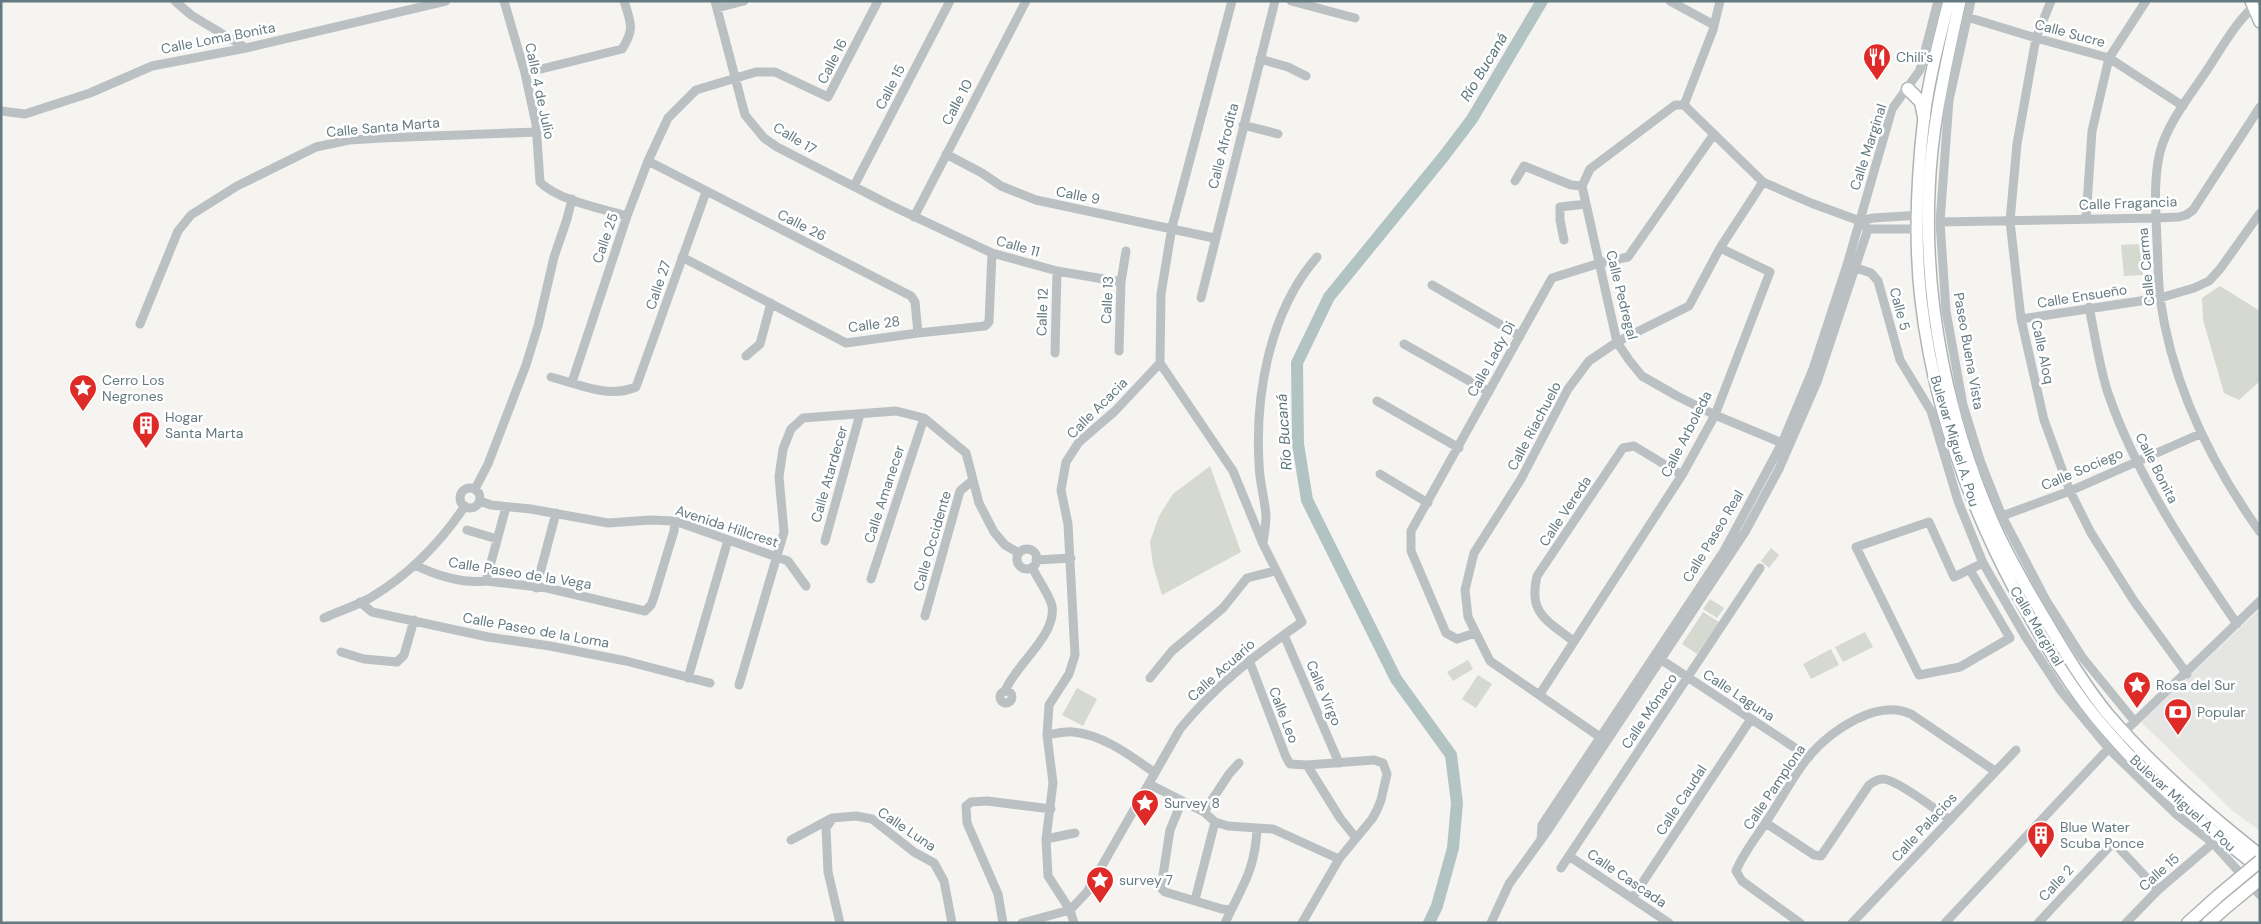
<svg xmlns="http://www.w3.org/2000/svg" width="2261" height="924" viewBox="0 0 2261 924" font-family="'DM Sans',sans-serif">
	<rect width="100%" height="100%" fill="#f5f4f1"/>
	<path fill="#e5e5e4" d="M 2260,609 L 2260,831 L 2233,811 L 2141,722 Z"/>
	<path fill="#d5d9d0" d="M 2140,244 L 2143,275 L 2124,276 L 2121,245 Z
		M 2220,286 L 2260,311 L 2260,381 L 2239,400 L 2224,393 L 2203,320 L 2202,298 Z
		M 1210,466 L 1241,552 L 1162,595 L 1153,565 L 1150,542 L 1159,516 L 1173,494 Z
		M 1771,548 L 1779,555 L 1769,568 L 1761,561 Z
		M 1710,599 L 1724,608 L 1717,618 L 1703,609 Z
		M 1703,612 L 1719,622 L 1697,654 L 1682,644 Z
		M 1865,632 L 1873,647 L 1843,662 L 1835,647 Z
		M 1831,649 L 1839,665 L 1811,679 L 1803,664 Z
		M 1468,660 L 1473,669 L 1453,681 L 1447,672 Z
		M 1478,675 L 1492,684 L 1476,708 L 1462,699 Z
		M 1077,688 L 1097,699 L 1083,726 L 1062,715 Z"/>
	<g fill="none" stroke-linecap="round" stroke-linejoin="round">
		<path stroke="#b2c3c4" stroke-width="12" d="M 1429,923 L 1437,906 L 1453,848 L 1457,803 L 1451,755 L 1396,679 L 1307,500 L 1298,444 L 1297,363 L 1329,297 L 1444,156 L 1472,119 L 1542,1"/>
		<g stroke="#adb4b6" stroke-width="14">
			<path id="major" d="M 1949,1 C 1939,40 1929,78 1924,117 C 1917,177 1914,240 1921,300 C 1933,403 1968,503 2017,594 C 2044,643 2072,692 2110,734 C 2154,785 2207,827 2260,869
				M 1960,1 C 1946,65 1931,127 1929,192 C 1924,305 1949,424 1995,527 C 2011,562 2031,596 2051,629 C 2068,658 2086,687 2107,713 C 2152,766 2206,812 2260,855
				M 2251,1 L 2260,22"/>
		</g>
		<g stroke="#afb4b6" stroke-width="15">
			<path id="highway" d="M 1908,89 L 1921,102 L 1924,117
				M 2188,923 L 2218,896
				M 2208,923 L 2226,907"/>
		</g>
		<path stroke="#bbc1c3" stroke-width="9" d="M 175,1 L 191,15 L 246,48
			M 504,1 L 525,73 L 536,124 L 540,182 C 557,200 603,209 627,216
			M 715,1 L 745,115 L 764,138 L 777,147 L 890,205 L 992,253 L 1057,271 L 1121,282
			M 1291,1 L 1355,18
			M 1670,1 L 1714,25
			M 1971,1 L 1949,100 L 1940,222 L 1946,311 L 1963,405 L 1981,463 L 2002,516 L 2047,602 L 2082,657 L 2135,722
			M 2051,1 L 2036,38 L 2017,144 L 2010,221 L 2021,319 L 2044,420 L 2070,491 L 2091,533 L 2134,601 L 2187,674
			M 2260,2 C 2241,13 2219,52 2207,70 C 2190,96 2168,122 2160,152 C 2153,181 2156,212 2157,242 C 2158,260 2158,280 2160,298 C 2172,384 2210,462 2260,532
			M 717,8 L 744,1
			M 1967,17 L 2036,38 L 2109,58 L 2183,106
			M 1260,59 L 1288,67 L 1306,76
			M 525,73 L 622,49 C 635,29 631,23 624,1
			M 1684,105 L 1675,105 L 1590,169 L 1582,186 L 1617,342 L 1629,360 L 1642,376 L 1677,396 L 1715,415 L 1787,445
			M 1684,105 L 1763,182 L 1811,203 L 1860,221 L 1868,229 L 1922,229
			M 1684,105 L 1713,30 L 1720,1
			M 1,111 L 25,114 L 90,93 L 152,66 L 246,48 L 446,1
			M 1243,125 L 1278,134
			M 946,154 L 982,173 L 1001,186 L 1036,200 L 1214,238
			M 648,161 L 911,296 L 915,302 L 918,333
			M 1515,181 L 1524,166 L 1571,185 L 1582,186
			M 854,186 L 950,1
			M 914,217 L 1026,1
			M 2086,219 L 2092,131 L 2109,58 L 2146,1
			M 1860,221 L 1873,218 L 1922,215
			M 1940,222 L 2156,218 L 2179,217 L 2186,215 L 2193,210 L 2260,107
			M 1564,240 L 1560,220 L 1560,207 L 1586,204
			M 682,257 L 846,343 L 918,333 L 985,326 L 989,322 L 992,253
			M 1851,266 L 1871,273 L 1878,281 L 1900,360 L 1931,411 L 1958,501 L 1983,563 L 2025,636 L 2061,691 L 2109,749 L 2177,815 L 2213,843 L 2260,895
			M 1432,285 L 1520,336
			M 1201,298 L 1275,1
			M 2089,307 C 2095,335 2099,366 2108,393 C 2137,477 2187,551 2237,624
			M 2021,319 L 2160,298 L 2194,288 L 2209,281 L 2220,269 L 2260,213
			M 140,324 L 178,231 L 191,215 L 237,186 L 316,147 L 349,140 L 382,138 L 537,132
			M 1404,344 L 1489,392
			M 1119,351 L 1121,282 L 1126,251
			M 1055,353 L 1057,271
			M 746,356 L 760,344 L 771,303
			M 551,377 C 579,384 608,399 636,387 L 706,192
			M 572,382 L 627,216 L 648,161 L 668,118 L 696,90 L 756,72 L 775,72 L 828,97 L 878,1
			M 1377,401 L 1459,448
			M 1380,474 L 1428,503
			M460 498a10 10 0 1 1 20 0a10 10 0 1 1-20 0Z
			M 475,489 L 488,464 L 526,365 L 538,326 L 554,257 L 567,219 L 572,199
			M 480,501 L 491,505 L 531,509 L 608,523 L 650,520 L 675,521 L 788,561 L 806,586
			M 2002,516 L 2070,491 L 2200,434
			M 467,530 L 497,539
			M 825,541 L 860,414
			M 1263,543 C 1264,535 1266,525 1266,516 C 1265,499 1259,481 1259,463 C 1255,393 1270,311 1317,257
			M1017 559a10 10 0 1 1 20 0a10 10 0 1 1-20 0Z
			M 1036,560 L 1071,558
			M 415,565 C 435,575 463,584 486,581 L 547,588 L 645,611 L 651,605 L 654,597 L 674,531 L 675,521
			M 1970,570 L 2010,638 L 1960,667 L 1919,675 L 1856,547 L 1929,522 L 1954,577 L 1983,563
			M 871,579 L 924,418
			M 486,581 L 506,507
			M 536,588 L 556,513
			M 360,602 L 372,612 L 488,637 L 550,646 L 626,661 L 710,683
			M 925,616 L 960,491 L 973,480
			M 324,618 C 339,611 356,606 370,598 C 409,575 440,543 465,506
			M 1475,633 L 1457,639 L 1446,633 L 1411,551 L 1411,531 L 1552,278 L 1600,263 L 1628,257 L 1714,134
			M 1284,635 L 1339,763
			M 1573,641 C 1547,620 1528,614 1537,576 L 1623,448 L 1634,446 L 1682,475
			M 341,652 L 364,659 L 397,662 L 404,655 L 414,620
			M 1657,657 L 1809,757
			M 1249,660 L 1286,757 L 1290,764 L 1307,765 L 1374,760 L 1383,763 L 1387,774 L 1381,800 L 1377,810 L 1372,819 L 1339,859 L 1302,923
			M 688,678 L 728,540
			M 1150,678 L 1172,651 L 1223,608 L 1247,578 L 1275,571
			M 739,685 L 784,532 L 779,477 L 783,449 L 791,429 L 803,418 L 896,411 L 924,418 L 966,453 L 979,503 L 994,532 L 1005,545 L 1019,553
			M1000 697a6 6 0 1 1 12 0a6 6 0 1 1-12 0Z
			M 1005,691 C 1015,665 1057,635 1052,606 C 1050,596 1037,578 1032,567
			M 1540,694 L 1682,475 L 1715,415 L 1770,272 L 1720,248
			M 1047,735 C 1055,734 1065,731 1073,732 C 1104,735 1131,756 1155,773
			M 1600,737 L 1490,661 L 1468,617 L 1465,590 L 1474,553 L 1521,479 L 1568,389 L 1589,361 L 1617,342 L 1689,306 L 1720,248 L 1763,182
			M 1307,765 L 1340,818 L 1356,838
			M 1149,784 L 1204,812 L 1215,822 L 1228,826 L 1273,829 L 1339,859
			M 1182,801 L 1170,830 L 1161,888 L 1165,892 L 1222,909 L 1231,910
			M 1204,812 L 1229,774 L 1239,763
			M 832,819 L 826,828 L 828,872 L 840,923
			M 1766,823 L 1814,855 L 1821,856 L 1869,785 C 1873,782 1878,779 1883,779 C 1896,779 1938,811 1950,820
			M 1046,839 L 1075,833
			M 791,840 L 832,818 L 856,816 L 872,819 L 914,852 L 934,863 L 944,881 L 952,923
			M 1541,840 L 1542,825 L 1724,551 L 1782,443 L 1813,369 L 1847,265 L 1892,109 L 1920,70 L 1938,1
			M 1569,856 L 1669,923
			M 1561,868 L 1760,568
			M 1633,897 L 1751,719
			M 1195,900 L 1215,822
			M 1003,923 L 998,894 L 967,823 L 966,806 L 971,802 L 987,801 L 1051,809
			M 1022,923 L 1070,910 L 1087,892 L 1180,729 C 1215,686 1256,654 1302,622 L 1263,544 L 1233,471 L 1160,363
			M 1074,923 L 1070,910 L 1048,876 L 1046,839 L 1053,783 L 1047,735 L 1049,705 L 1069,674 L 1075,655 L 1068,524 L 1061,490 L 1066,462 L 1079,442 L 1115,411 L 1160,363 L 1161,294 L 1172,227 L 1232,1
			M 1225,923 C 1242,886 1255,871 1257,829
			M 1491,923 L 1509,884 L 1548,830 L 1745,532 L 1779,469 L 1817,382 L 1868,229
			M 1800,923 L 1742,881 L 1736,871 C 1743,853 1758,835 1768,819 C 1782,798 1794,774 1810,755 C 1831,731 1877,698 1911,714 L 1995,771
			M 1852,923 L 2016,750
			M 1945,923 L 2124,732 L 2260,601
			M 2038,923 L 2111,845 L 2117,846 L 2158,890
			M 2126,923 L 2158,890 L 2213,843"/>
		<use href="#major" stroke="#fff" stroke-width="11"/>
		<use href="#highway" stroke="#fff" stroke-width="12"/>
		<g stroke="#afb4b6" stroke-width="15" stroke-linecap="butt">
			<path id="highway-bridge" d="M 2218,896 L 2260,861
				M 2226,907 L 2260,879"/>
		</g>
		<use href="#highway-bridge" stroke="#fff" stroke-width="12"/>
	</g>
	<defs>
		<g id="restaurant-pin" transform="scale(1.4375)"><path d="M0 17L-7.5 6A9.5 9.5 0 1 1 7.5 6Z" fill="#de2b27" stroke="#fff"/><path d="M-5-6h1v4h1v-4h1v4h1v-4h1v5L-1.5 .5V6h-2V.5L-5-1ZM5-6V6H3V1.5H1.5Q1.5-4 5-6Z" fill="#fff"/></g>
		<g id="sight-pin" transform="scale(1.4375)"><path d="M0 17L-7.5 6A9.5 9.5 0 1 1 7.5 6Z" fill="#de2b27" stroke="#fff"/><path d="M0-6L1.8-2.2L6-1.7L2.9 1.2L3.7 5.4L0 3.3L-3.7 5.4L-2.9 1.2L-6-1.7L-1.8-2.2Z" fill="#fff"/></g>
		<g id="building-pin" transform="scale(1.4375)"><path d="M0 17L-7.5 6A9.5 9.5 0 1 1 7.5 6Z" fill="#de2b27" stroke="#fff"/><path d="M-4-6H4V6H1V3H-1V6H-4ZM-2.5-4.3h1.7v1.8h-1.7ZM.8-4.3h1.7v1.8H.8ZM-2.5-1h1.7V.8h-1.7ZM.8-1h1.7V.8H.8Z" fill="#fff"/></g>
		<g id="bank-pin" transform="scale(1.4375)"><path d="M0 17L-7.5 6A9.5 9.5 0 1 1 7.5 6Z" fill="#de2b27" stroke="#fff"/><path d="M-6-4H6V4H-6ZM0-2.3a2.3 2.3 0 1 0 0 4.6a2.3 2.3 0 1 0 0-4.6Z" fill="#fff"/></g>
	</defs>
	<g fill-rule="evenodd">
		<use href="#restaurant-pin" x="1877" y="57"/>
		<use href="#sight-pin" x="83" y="388"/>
		<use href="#building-pin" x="146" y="425"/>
		<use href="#sight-pin" x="2137" y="685"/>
		<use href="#bank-pin" x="2178" y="712"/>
		<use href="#sight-pin" x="1145" y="803"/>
		<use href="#building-pin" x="2041" y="835"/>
		<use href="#sight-pin" x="1100" y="880"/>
	</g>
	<g text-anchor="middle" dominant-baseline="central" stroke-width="5" stroke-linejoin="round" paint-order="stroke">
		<g font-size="14" fill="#647a81" stroke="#fff">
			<text transform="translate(2070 33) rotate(15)">Calle Sucre</text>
			<text transform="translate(218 38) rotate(-11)">Calle Loma Bonita</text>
			<text transform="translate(832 61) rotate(-63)">Calle 16</text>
			<text transform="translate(890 87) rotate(-63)">Calle 15</text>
			<text transform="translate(540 91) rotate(78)">Calle 4 de Julio</text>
			<text transform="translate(957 102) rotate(-62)">Calle 10</text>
			<text transform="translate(383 127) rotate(-5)">Calle Santa Marta</text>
			<text transform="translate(795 138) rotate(31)">Calle 17</text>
			<text transform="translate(1223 146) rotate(-76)">Calle Afrodita</text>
			<text transform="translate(1868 147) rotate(-72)">Calle Marginal</text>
			<text transform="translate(1078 195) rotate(11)">Calle 9</text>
			<text transform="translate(2128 203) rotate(-2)">Calle Fragancia</text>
			<text transform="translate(802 225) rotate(27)">Calle 26</text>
			<text transform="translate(605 238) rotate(-71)">Calle 25</text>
			<text transform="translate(1018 246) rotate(16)">Calle 11</text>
			<text transform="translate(2146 267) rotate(-95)">Calle Carma</text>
			<text transform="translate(658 285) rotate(-71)">Calle 27</text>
			<text transform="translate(1622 295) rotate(76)">Calle Pedregal</text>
			<text transform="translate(2082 296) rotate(-9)">Calle Ensueño</text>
			<text transform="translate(1107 300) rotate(-87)">Calle 13</text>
			<text transform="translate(1900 309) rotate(75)">Calle 5</text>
			<text transform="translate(1042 312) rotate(-88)">Calle 12</text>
			<text transform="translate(874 324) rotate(-7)">Calle 28</text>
			<text transform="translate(1969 351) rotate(80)">Paseo Buena Vista</text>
			<text transform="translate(2043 352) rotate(78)">Calle Aloq</text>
			<text transform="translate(1491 359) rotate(-61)">Calle Lady Di</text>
			<text transform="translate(1097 408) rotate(-45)">Calle Acacia</text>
			<text transform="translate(1534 426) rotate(-62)">Calle Riachuelo</text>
			<text transform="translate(1686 434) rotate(-63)">Calle Arboleda</text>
			<text transform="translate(1955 441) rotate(73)">Bulevar Miguel A. Pou</text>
			<text transform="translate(2157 468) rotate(63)">Calle Bonita</text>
			<text transform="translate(2082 469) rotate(-23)">Calle Sociego</text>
			<text transform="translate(829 474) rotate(-74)">Calle Atardecer</text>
			<text transform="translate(884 494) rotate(-72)">Calle Amanecer</text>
			<text transform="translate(1565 511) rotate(-56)">Calle Vereda</text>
			<text transform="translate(727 526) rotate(18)">Avenida Hillcrest</text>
			<text transform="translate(1713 536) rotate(-59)">Calle Paseo Real</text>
			<text transform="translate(932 541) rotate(-74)">Calle Occidente</text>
			<text transform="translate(520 573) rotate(9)">Calle Paseo de la Vega</text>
			<text transform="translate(2037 626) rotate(59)">Calle Marginal</text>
			<text transform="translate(536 630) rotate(10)">Calle Paseo de la Loma</text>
			<text transform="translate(1221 670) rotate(-42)">Calle Acuario</text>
			<text transform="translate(1324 693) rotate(67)">Calle Virgo</text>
			<text transform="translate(1739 695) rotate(33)">Calle Laguna</text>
			<text transform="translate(1649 711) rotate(-56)">Calle Mónaco</text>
			<text transform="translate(1284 715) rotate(69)">Calle Leo</text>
			<text transform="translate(1774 787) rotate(-56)">Calle Pamplona</text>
			<text transform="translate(1681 800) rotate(-57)">Calle Caudal</text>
			<text transform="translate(2183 803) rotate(42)">Bulevar Miguel A. Pou</text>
			<text transform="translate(1924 827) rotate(-47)">Calle Palacios</text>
			<text transform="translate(907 829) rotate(34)">Calle Luna</text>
			<text transform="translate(2159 872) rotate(-42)">Calle 15</text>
			<text transform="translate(1627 878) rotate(34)">Calle Cascada</text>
			<text transform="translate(2056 883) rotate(-47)">Calle 2</text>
		</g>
		<g font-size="14" fill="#647a81" stroke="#fff" text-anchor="start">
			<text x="1896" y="57">Chili's</text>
			<text x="102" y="380">Cerro Los<tspan x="102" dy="16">Negrones</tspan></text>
			<text x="165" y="417">Hogar<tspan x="165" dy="16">Santa Marta</tspan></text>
			<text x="2156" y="685">Rosa del Sur</text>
			<text x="2197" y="712">Popular</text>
			<text x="1164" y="803">Survey 8</text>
			<text x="2060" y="827">Blue Water<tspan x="2060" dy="16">Scuba Ponce</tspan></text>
			<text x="1119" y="880">survey 7</text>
		</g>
		<g font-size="15" font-style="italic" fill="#5a7678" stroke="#fff">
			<text transform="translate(1484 67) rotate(-59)">Río Bucaná</text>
			<text transform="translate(1284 432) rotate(-94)">Río Bucaná</text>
		</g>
	</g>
	<rect width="2261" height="924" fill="none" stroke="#647a81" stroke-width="5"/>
</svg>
